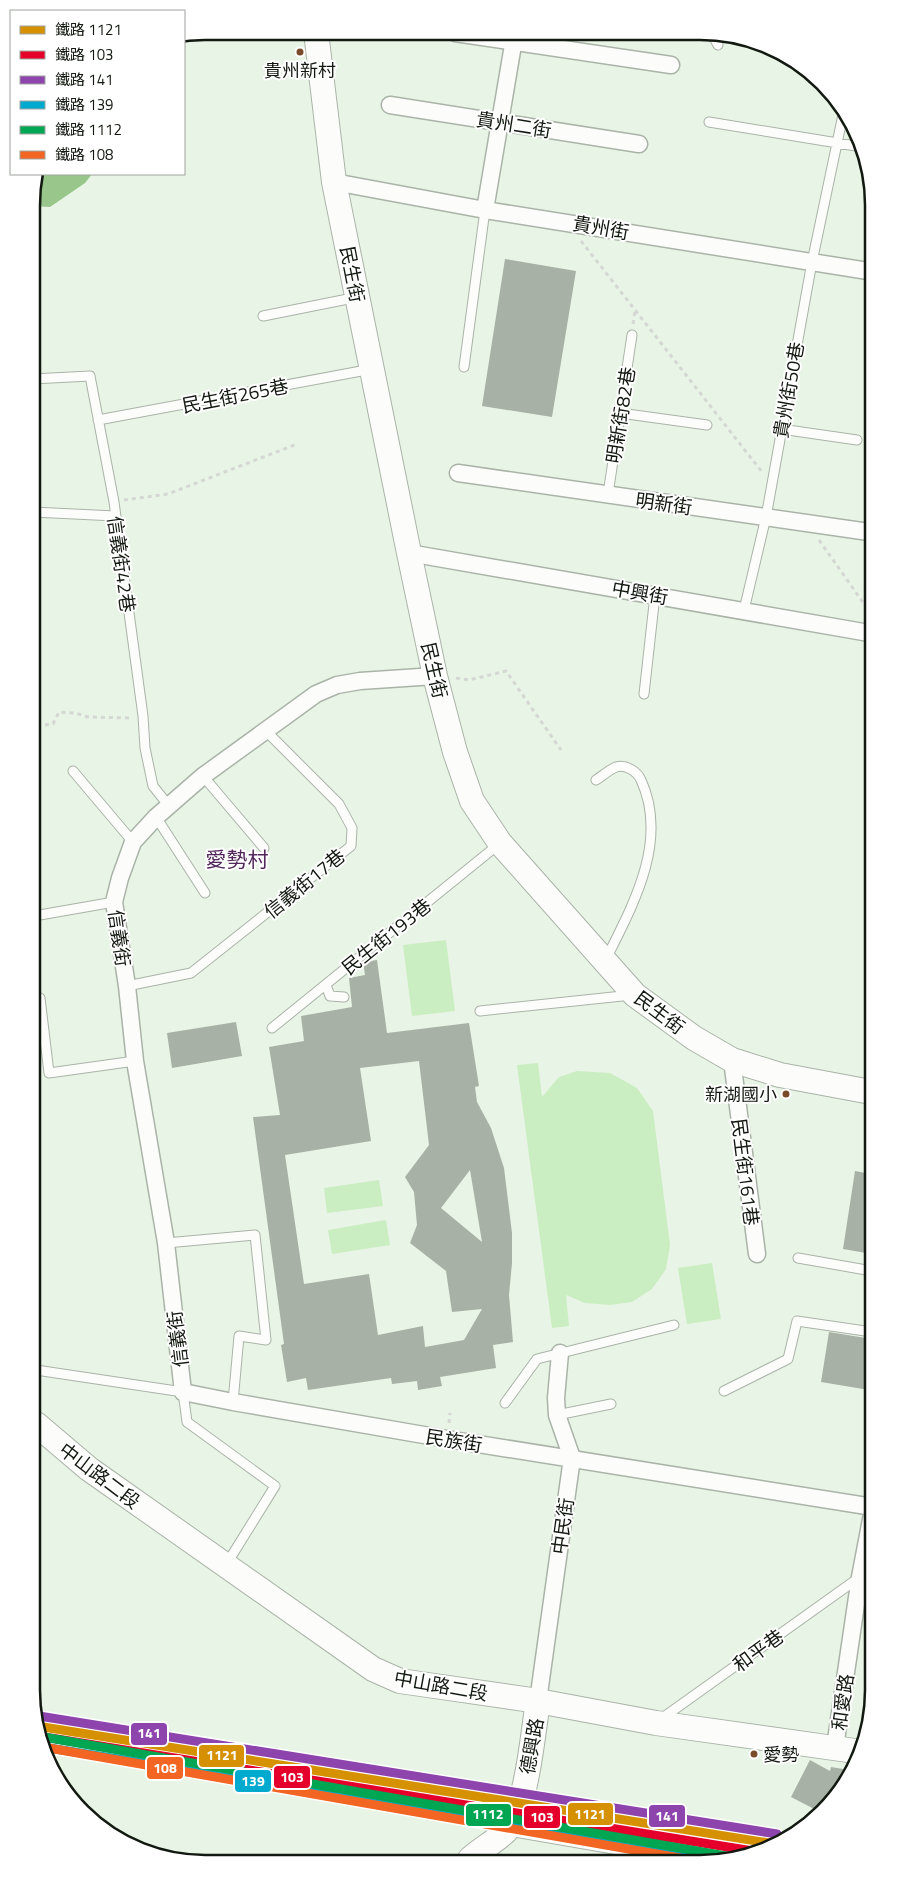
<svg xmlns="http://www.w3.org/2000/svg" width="905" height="1895" viewBox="0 0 905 1895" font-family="'Titillium Web','Noto Sans TC',sans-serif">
	<rect width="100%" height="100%" fill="#e8f4e5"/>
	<path fill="#cbedc2" d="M 446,940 L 455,1011 L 412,1016 L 403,945 Z
		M 538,1063 L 542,1097 L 559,1077 L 577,1071 L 610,1073 L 637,1088 L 653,1111 L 670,1245 L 666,1269 L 652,1289 L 632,1302 L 610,1305 L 585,1303 L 566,1295 L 569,1326 L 552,1328 L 517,1065 Z
		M 379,1180 L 383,1206 L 327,1213 L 324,1188 Z
		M 386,1220 L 390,1245 L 332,1254 L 328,1230 Z
		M 712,1263 L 721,1319 L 687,1324 L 678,1268 Z"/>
	<path fill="#98c68b" d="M 37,174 L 92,174 L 85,183 L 50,207 L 32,206 L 32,193 Z"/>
	<path fill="#a8b1a5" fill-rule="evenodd" d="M 505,259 L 576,271 L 552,417 L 482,406 Z
		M 377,960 L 387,1033 L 469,1023 L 479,1086 L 475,1087 L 477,1102 L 491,1128 L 504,1168 L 512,1233 L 512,1263 L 509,1295 L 513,1342 L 493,1345 L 496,1368 L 440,1377 L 442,1386 L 418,1390 L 417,1381 L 392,1384 L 391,1378 L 308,1390 L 306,1378 L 287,1382 L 281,1345 L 284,1344 L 253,1117 L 280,1115 L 269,1047 L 304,1041 L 301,1016 L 352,1007 L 349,978 L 365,975 L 363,962 ZM 419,1061 L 429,1145 L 405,1177 L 414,1192 L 417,1225 L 410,1243 L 446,1271 L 452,1312 L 482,1309 L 464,1340 L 425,1347 L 423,1326 L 378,1335 L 369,1274 L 304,1284 L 285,1155 L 371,1141 L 360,1068 ZM 470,1170 L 482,1242 L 441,1208 Z
		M 236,1022 L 242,1056 L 172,1068 L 167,1033 Z
		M 855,1171 L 871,1174 L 872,1254 L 843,1249 Z
		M 829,1332 L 872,1339 L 872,1368 L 869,1390 L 821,1382 Z
		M 810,1760 L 830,1771 L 831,1767 L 843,1769 L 839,1794 L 820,1812 L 791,1797 Z"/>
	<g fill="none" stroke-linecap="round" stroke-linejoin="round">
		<g stroke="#aab3a8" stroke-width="11">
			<path id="lane" d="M 712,34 L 718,45
				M 709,122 L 862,147
				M 263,316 L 358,297
				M 464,367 L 485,210
				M 32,379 L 90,376 L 114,502 L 143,716 L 145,748 L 153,786 L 169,806
				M 620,413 L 707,425
				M 98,420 L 372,369
				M 781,429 L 857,440
				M 608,494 L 632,335
				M 33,512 L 115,516
				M 744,610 L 766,517 L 812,262 L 844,110
				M 644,694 L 655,595
				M 73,771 L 133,842
				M 203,776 L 264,848
				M 596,780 C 602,776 609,770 616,767 C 625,764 637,771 641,780 C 669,841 633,905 606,959
				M 156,817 L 205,893
				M 34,916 L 114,902
				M 326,985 L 330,996 L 344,997
				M 127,986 L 191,973 L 351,846 L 352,828 L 339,804 L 265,730
				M 40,998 L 49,1073 L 135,1061
				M 480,1011 L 632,995
				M 272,1028 L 499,844
				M 166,1243 L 255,1235 L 266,1340 L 239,1336 L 233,1402
				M 798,1258 L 872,1271
				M 36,1370 L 183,1392 L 187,1422 L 275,1486 L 226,1565
				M 724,1391 L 788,1359 L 797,1321 L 872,1332
				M 505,1403 L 537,1359 L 674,1325
				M 557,1415 L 611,1404
				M 661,1719 L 860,1577
				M 508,1831 L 665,1858"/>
		</g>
		<g stroke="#aab3a8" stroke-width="19">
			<path id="street" d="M 455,33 L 671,65
				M 390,105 L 639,144
				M 334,182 L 485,210 L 868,271
				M 485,210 L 515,33
				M 458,473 L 869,532
				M 409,553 L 869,633
				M 435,676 L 360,681 L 337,685 L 316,694 L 203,776 L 156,817 L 133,842 L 120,878 L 114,902 L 127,986 L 135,1061 L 166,1243 L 183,1392 L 233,1402 L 447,1439 L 873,1507
				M 732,1060 L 757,1254
				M 538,1701 L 572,1458 L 557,1415 L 556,1398 L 560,1353
				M 835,1747 L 860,1577 L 873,1509"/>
		</g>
		<g stroke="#aab3a8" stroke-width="26">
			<path id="secondary" d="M 316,32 L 334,182 L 409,553 L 435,676 L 455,752 L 472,801 L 500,843 L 635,995 L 694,1038 L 732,1060 L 780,1075 L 871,1092
				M 36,1424 L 89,1469 L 373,1669 L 400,1681 L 538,1701 L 656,1723 L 862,1752
				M 470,1859 C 481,1849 496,1841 506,1831 C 527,1809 533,1732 538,1701"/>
		</g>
		<path stroke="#d4d7d3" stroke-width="3" stroke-dasharray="4 4" stroke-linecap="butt" d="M 581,241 L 762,472
			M 633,324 L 635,311
			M 124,500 L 168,494 L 297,444
			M 819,540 L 869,611
			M 456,678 L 469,680 L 506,671 L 561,750
			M 45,725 L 53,724 L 59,712 L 75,713 L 88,717 L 131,718
			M 449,1423 L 450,1413"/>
		<use href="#lane" stroke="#fcfdfb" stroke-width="9"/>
		<use href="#street" stroke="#fcfdfb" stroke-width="16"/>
		<use href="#secondary" stroke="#fcfdfb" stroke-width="24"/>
		<g stroke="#fff" stroke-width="12">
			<path id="rail-1" d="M 37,1726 L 775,1844"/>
		</g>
		<g stroke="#fff" stroke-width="12">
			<path id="rail-2" d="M 38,1736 L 759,1852"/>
		</g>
		<g stroke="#fff" stroke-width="12">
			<path id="rail-3" d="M 39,1716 L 777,1834"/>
		</g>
		<g stroke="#fff" stroke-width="12">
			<path id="rail-4" d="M 43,1747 L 735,1858"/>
		</g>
		<g stroke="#fff" stroke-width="12">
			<path id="rail-5" d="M 38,1736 L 737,1858"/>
		</g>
		<g stroke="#fff" stroke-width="12">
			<path id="rail-6" d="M 43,1747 L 680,1858"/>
		</g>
		<use href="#rail-1" stroke="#d59102" stroke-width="9"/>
		<use href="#rail-2" stroke="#e4002b" stroke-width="9"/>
		<use href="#rail-3" stroke="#8e44ad" stroke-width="9"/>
		<use href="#rail-4" stroke="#00a9ce" stroke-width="9"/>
		<use href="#rail-5" stroke="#00a651" stroke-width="9"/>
		<use href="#rail-6" stroke="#f26522" stroke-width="9"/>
	</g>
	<g fill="#7a4b2a" stroke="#fff" stroke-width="2">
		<circle cx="300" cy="52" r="4.5"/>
		<circle cx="786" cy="1094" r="4.5"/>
		<circle cx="754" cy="1754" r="4.5"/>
	</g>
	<g text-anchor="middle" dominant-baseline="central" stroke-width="4" stroke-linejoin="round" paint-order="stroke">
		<g font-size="18" fill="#121910" stroke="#fff">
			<text x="300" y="70">貴州新村</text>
			<text x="777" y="1094" text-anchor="end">新湖國小</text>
			<text x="763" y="1754" text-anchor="start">愛勢</text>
		</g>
		<g font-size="19" fill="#121910" stroke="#fff">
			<text transform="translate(514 124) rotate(9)">貴州二街</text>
			<text transform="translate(601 227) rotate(10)">貴州街</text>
			<text transform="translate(353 274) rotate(79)">民生街</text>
			<text transform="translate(788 390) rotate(-80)">貴州街50巷</text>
			<text transform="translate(235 395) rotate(-11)">民生街265巷</text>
			<text transform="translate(620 415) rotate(-81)">明新街82巷</text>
			<text transform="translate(664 503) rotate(8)">明新街</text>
			<text transform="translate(122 564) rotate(82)">信義街42巷</text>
			<text transform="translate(640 592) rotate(10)">中興街</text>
			<text transform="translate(435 670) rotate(77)">民生街</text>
			<text transform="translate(304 883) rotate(-39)">信義街17巷</text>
			<text transform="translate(386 936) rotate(-39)">民生街193巷</text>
			<text transform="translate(120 938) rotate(82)">信義街</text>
			<text transform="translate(660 1012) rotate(37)">民生街</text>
			<text transform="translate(746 1172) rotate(83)">民生街161巷</text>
			<text transform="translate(177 1339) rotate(-97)">信義街</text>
			<text transform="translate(454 1440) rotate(9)">民族街</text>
			<text transform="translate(100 1475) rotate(37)">中山路二段</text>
			<text transform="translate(562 1526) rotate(-82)">中民街</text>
			<text transform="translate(758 1650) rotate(-36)">和平巷</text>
			<text transform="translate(441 1685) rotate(10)">中山路二段</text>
			<text transform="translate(842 1702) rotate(-82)">和愛路</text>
			<text transform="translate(531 1746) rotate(-80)">德興路</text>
		</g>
		<g font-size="21" fill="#53295d" stroke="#fff">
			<text x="237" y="859">愛勢村</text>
		</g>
	</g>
	<path d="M0 0H905V1895H0ZM205 40H700A165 165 0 0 1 865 205V1690A165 165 0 0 1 700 1855H205A165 165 0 0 1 40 1690V205A165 165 0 0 1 205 40Z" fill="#fff" fill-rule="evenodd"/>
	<path fill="none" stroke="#121910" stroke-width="2.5" d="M205 40H700A165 165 0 0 1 865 205V1690A165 165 0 0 1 700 1855H205A165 165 0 0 1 40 1690V205A165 165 0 0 1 205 40Z"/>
	<g stroke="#fff" stroke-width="2">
		<rect x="130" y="1722" width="38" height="24" rx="5" fill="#8e44ad"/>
		<rect x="198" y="1744" width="47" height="24" rx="5" fill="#d59102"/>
		<rect x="146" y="1756" width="38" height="24" rx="5" fill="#f26522"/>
		<rect x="273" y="1765" width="38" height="24" rx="5" fill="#e4002b"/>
		<rect x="234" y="1769" width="38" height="24" rx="5" fill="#00a9ce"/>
		<rect x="567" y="1802" width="47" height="24" rx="5" fill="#d59102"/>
		<rect x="465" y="1803" width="47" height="24" rx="5" fill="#00a651"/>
		<rect x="648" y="1804" width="38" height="24" rx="5" fill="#8e44ad"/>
		<rect x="523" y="1805" width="38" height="24" rx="5" fill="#e4002b"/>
	</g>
	<g font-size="14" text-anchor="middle" font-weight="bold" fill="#fff">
		<text x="149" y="1738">141</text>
		<text x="222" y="1760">1121</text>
		<text x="165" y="1773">108</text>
		<text x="292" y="1782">103</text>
		<text x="253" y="1786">139</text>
		<text x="590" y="1819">1121</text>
		<text x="488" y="1819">1112</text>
		<text x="667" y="1821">141</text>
		<text x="542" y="1822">103</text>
	</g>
	<rect x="10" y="10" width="175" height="165" fill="#ffffff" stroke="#a0a39f"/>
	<rect x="20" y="26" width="25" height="8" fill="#d59102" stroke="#a0a39f"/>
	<text x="55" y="35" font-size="15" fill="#121910">鐵路 1121</text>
	<rect x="20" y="51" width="25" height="8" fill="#e4002b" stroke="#a0a39f"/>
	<text x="55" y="60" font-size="15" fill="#121910">鐵路 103</text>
	<rect x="20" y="76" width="25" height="8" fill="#8e44ad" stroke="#a0a39f"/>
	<text x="55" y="85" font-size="15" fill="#121910">鐵路 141</text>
	<rect x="20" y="101" width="25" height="8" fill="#00a9ce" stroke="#a0a39f"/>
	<text x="55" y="110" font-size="15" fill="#121910">鐵路 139</text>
	<rect x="20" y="126" width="25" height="8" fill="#00a651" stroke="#a0a39f"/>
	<text x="55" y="135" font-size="15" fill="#121910">鐵路 1112</text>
	<rect x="20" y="151" width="25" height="8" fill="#f26522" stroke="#a0a39f"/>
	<text x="55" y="160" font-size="15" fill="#121910">鐵路 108</text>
</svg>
